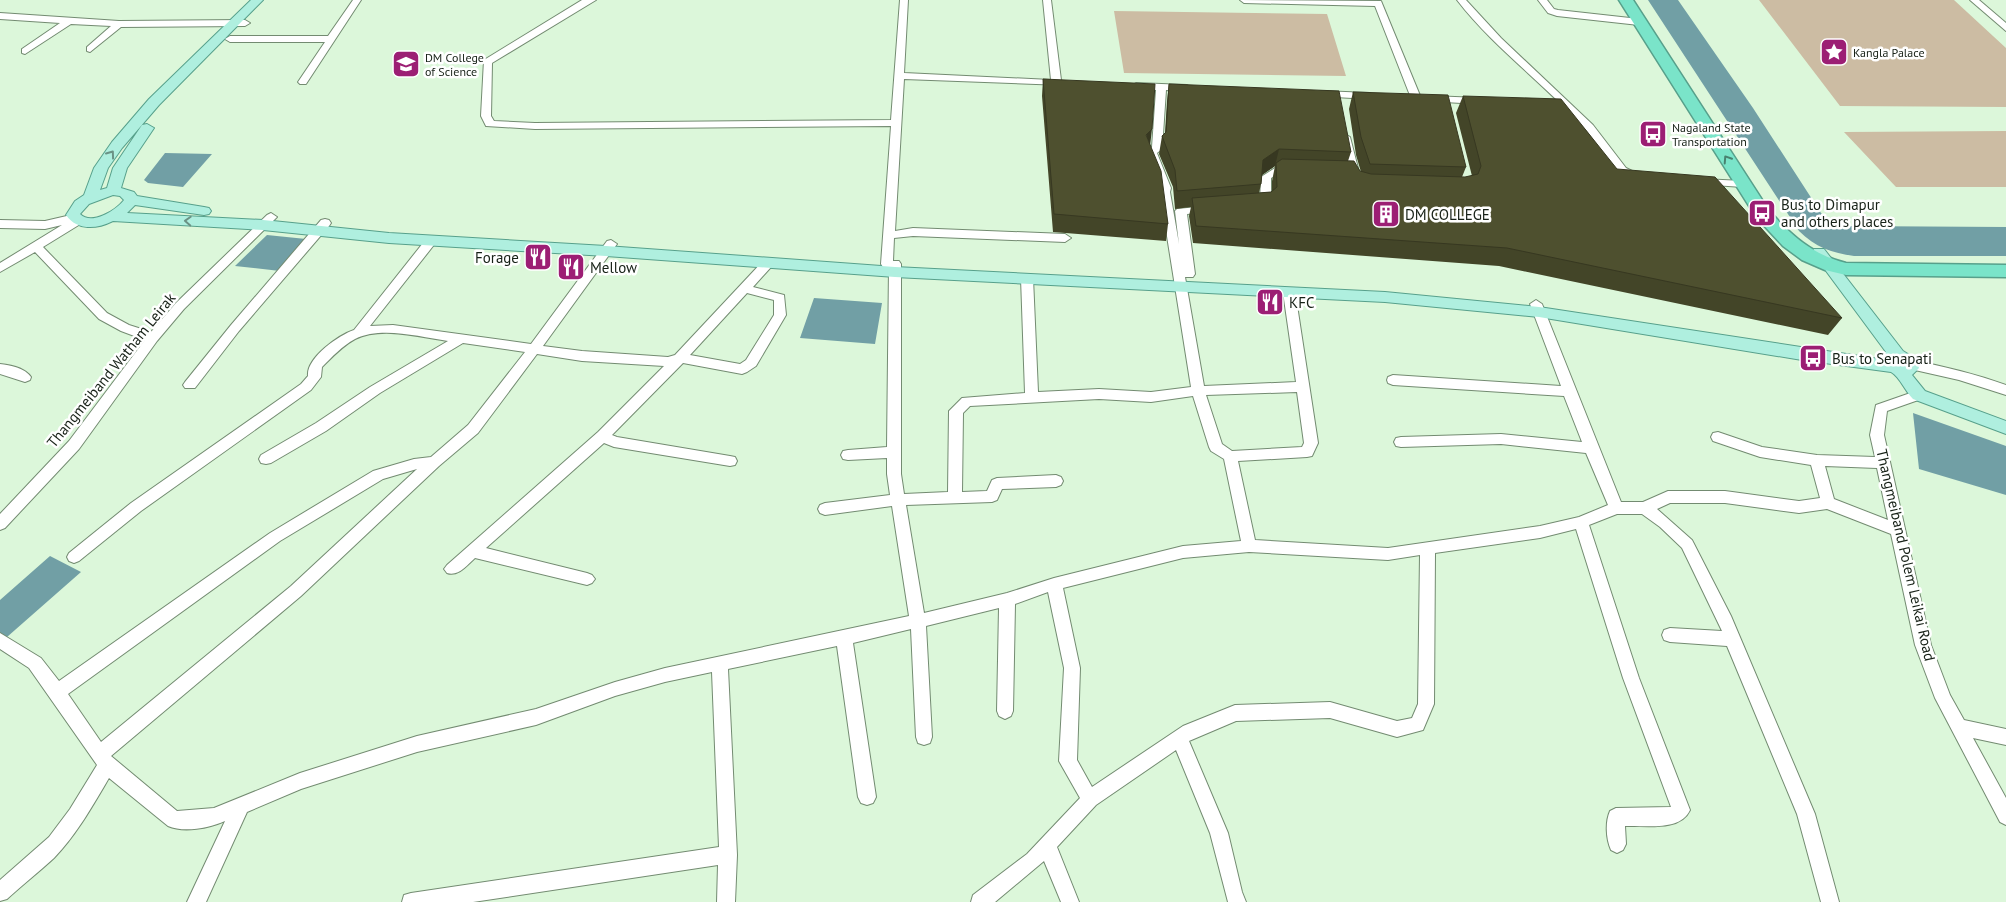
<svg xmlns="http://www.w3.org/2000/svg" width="2006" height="902" viewBox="0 0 2006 902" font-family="'PT Sans',sans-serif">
	<rect width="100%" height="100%" fill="#dcf7da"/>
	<path fill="#ccbca3" d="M 1759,0 L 1954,0 L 2006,48 L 2006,107 L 1840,106 Z
		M 1114,11 L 1327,14 L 1346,76 L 1124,73 Z
		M 2006,131 L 2006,187 L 1896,187 L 1844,132 Z"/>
	<path fill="#719fa5" d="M 1648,0 L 1678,0 L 1753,108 L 1821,213 L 1829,221 L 1845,226 L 2006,227 L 2006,256 L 1854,256 C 1832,253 1815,247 1799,231 Z
		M 165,153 L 212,154 L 183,187 L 148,183 L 144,180 Z
		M 267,235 L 306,239 L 280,271 L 235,266 Z
		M 814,298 L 882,303 L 875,344 L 800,338 Z
		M 1913,413 L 2006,446 L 2006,495 L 1919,469 Z
		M 50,556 L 81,572 L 7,637 L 0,633 L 0,600 Z"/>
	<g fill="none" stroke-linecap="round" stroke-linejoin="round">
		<g stroke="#738b71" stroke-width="2">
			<path id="minor" d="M 353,0 L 361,0 L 306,84 L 300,84 L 298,82 L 325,42 L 230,42 L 225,39 L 230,36 L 328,36 Z
				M 582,0 L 596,0 L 492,63 L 491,116 L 494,121 L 535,123 L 891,120 L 900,0 L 908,0 L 904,73 L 1051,80 L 1043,0 L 1051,0 L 1061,80 L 1065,83 L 1063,85 L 904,79 L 895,231 L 913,228 L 1065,234 L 1071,238 L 1065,242 L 913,236 L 894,238 L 893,261 L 899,261 L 901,264 L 901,474 L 904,494 L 948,492 L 949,411 L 962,398 L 1025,393 L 1021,278 L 1023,275 L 1027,274 L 1033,278 L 1038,392 L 1099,389 L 1151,392 L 1191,387 L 1160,192 L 1161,188 L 1146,152 L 1152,147 L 1156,90 L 1133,88 L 1131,86 L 1136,83 L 1187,85 L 1192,88 L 1187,91 L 1166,90 L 1162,149 L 1157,153 L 1171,188 L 1170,192 L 1179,244 L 1175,211 L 1177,209 L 1208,206 L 1214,209 L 1208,212 L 1187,214 L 1195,274 L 1193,277 L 1185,277 L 1204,386 L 1296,382 L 1283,292 L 1289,288 L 1295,292 L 1318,443 L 1312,456 L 1307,457 L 1238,461 L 1255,540 L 1388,548 L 1540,526 L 1579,517 L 1608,505 L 1586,453 L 1501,444 L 1401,447 L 1396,446 L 1394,442 L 1396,438 L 1401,437 L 1501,434 L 1582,442 L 1564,396 L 1393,385 L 1388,383 L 1387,380 L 1388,377 L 1393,375 L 1561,386 L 1530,304 L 1536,300 L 1542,304 L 1621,502 L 1643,502 L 1668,491 L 1725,491 L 1799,501 L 1820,498 L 1811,465 L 1760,457 L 1713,441 L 1711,437 L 1713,433 L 1718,432 L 1762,447 L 1817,455 L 1875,457 L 1870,435 L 1876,405 L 1919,390 L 1924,392 L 1926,395 L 1924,398 L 1887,411 L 1884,435 L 1931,645 L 1950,695 L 1964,720 L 2006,729 L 2006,745 L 1973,738 L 2006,798 L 2006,825 L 2000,822 L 1935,698 L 1915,645 L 1891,534 L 1827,509 L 1799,513 L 1725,503 L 1670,503 L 1657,509 L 1692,540 L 1731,616 L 1815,814 L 1839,902 L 1821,902 L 1797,814 L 1727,646 L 1670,642 L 1664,640 L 1662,635 L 1664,630 L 1670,628 L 1722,631 L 1682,548 L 1660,527 L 1642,514 L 1617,514 L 1589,525 L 1639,678 L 1690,810 C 1680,832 1645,825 1625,826 L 1626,844 L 1623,850 L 1617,853 L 1611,850 C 1606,839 1605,822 1610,811 L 1616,808 L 1671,807 L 1623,678 L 1576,529 L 1540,538 L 1435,553 L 1434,704 L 1423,730 L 1397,737 L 1330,718 L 1236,721 L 1189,741 L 1228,833 L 1242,892 L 1246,902 L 1228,902 L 1210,833 L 1176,750 L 1096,805 L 1057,847 L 1079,902 L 1061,902 L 1044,861 L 995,902 L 971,902 L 973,895 L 1027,854 L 1080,798 L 1059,761 L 1064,668 L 1048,592 L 1015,604 L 1013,711 L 1011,716 L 1005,719 L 999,716 L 997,711 L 999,608 L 926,626 L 932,737 L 930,743 L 924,745 L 918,743 L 916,737 L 911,629 L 853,643 L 876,797 L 873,803 L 867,805 L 861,803 L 858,797 L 837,646 L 728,669 L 737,855 L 735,902 L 717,902 L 718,865 L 473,902 L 402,902 L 404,895 L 411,893 L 719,847 L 712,672 L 665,682 L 615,696 L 536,725 L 417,752 L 301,789 L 247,812 L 206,902 L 187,902 L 225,821 C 209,828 184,833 168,826 L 109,778 C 93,805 77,834 54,858 C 39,872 22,885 7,899 L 0,901 L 0,880 L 49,837 L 70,809 L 97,765 L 29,668 L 0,649 L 0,633 L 41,658 L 59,681 L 270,533 L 373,471 L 414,459 L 431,457 L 468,425 L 525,352 L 463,343 L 380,393 L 326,431 L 271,463 L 266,464 L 261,463 L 259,459 L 261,455 L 316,423 L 370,387 L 448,341 C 419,337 382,326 355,339 C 342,346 332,357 322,367 L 321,377 L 311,390 L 141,511 L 79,561 L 74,563 L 69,561 L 67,557 L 69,553 L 131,503 L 301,384 L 308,376 C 306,358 339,335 354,330 L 427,238 L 431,237 L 437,241 L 370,326 L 393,325 L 531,344 L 607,241 L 611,240 L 617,244 L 543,346 L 582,351 L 668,357 L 675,355 L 764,260 L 772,260 L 774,263 L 772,266 L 753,287 L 784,295 L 786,315 L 756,366 L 747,372 L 742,374 L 683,363 L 612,435 L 617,437 L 730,456 L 735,457 L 737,461 L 735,465 L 730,466 L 614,447 L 604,443 L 486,548 L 587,573 L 592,575 L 595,579 L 592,583 L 587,585 L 475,558 C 467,565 458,577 447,573 L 444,569 L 447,565 L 598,432 L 664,366 L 582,361 L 537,354 L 478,433 L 439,466 L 301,596 L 111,756 L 177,811 L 214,808 L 300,773 L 417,736 L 536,709 L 615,682 L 665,668 L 909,616 L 892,506 L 825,515 L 820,513 L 818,509 L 820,505 L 825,503 L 890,495 L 887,474 L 887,458 L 848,460 L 843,459 L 841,455 L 843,451 L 848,450 L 887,447 L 889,267 L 883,267 L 881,264 L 891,126 L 535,129 L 486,126 L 481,116 L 484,60 ZM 747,293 L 774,300 L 774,315 L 746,360 L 740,364 L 690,355 ZM 1297,392 L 1304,443 L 1302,447 L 1232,451 L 1222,444 L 1206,395 ZM 1193,396 L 1209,447 L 1211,451 L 1224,459 L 1241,541 L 1183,546 L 1054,578 L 1007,593 L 924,613 L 906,505 L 992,502 L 997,500 L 1002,489 L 1056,487 L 1061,485 L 1063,481 L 1061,477 L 1056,475 L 997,478 L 992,480 L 987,491 L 962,492 L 963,413 L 970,406 L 1099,399 L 1151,402 ZM 1825,466 L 1877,468 L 1888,520 L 1834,499 ZM 417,469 L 291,586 L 101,742 L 68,694 L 280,541 L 383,479 ZM 1249,552 L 1388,560 L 1420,555 L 1418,704 L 1412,718 L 1397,721 L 1330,702 L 1235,705 L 1183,726 L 1092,787 L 1077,760 L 1080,668 L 1063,588 L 1183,558 Z
				M 1240,0 L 1381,1 L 1421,98 L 1416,101 L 1411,98 L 1375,6 L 1244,3 Z
				M 1457,0 L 1466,0 L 1501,38 L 1593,125 L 1626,168 L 1642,176 L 1643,178 L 1642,180 C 1620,186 1598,143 1585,129 C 1545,84 1494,48 1457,0 Z
				M 1538,0 L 1547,0 L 1554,9 L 1558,10 L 1639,19 L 1644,22 L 1639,25 L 1557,16 L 1548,13 Z
				M 1970,0 L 1979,0 L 2006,23 L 2006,31 Z
				M 0,13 L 119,21 L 245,20 L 250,23 L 245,26 L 121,27 L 90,52 L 87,51 L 87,47 L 111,26 L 71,24 L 25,54 L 22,53 L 22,49 L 60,23 L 0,19 Z
				M 1321,91 L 1370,93 L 1375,96 L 1370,99 L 1317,96 L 1317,92 Z
				M 1431,96 L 1479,98 L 1484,101 L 1479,104 L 1427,101 L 1426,99 Z
				M 1345,134 L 1350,137 L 1361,180 L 1360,182 L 1352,182 L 1351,180 L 1340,137 Z
				M 1275,168 L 1291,168 L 1296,171 C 1290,177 1279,173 1271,178 L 1271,204 L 1263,209 L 1255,209 L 1253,207 L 1260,202 L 1261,177 Z
				M 1702,179 L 1743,181 L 1748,184 L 1743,187 L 1698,184 L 1697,182 Z
				M 271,213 L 277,217 L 275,219 L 184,309 L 157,341 L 79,449 L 5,528 L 0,530 L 0,514 L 69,441 L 145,340 L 121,331 L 99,319 L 35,252 L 0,272 L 0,263 L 62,225 L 45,229 L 0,228 L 0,220 L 45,221 L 71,215 L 82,217 L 84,220 L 82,223 L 43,247 L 107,313 L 129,325 L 151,332 L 176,303 L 267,215 Z
				M 325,219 L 329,220 L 331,223 L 329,226 L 239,331 L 195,388 L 185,388 L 183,385 L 185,382 L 231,325 L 321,220 Z
				M 1911,360 C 1943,366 1975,374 2006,385 L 2006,395 L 1959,380 L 1906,368 L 1905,365 L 1906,362 Z
				M 0,364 C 10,365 25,368 31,377 L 30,380 L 25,382 L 0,374 Z"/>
		</g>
		<g stroke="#57a08b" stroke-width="2">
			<path id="major" d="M 251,0 L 263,0 L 159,105 L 122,148 L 108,168 L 100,190 L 107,188 L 113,168 L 142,125 L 147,124 L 154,128 L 127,168 L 121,188 L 134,192 L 137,196 L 204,207 L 209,208 L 211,211 L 209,214 L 204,215 L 135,205 L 127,213 L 263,220 L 389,233 L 606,246 L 895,267 L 1385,292 L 1539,307 L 1879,359 L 1881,353 L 1886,352 L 1812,252 L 1814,249 L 1824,249 L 1903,351 L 1916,359 L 1919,368 L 1912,375 L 1925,391 L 2006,421 L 2006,434 L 1913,399 C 1905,391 1900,377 1891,372 L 1802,360 L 1539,317 L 1385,302 L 895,277 L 606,256 L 389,243 L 263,230 L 113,221 C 97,229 77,231 66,215 L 75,201 L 84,195 L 94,168 L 112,142 L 149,99 ZM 113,195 L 120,196 L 124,200 C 116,210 92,226 80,214 L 89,204 Z"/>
		</g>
		<g stroke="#57a08b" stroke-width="3">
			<path id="highway" d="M 1619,0 L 1633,0 L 1768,209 C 1790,235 1813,255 1846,263 L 2006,265 L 2006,277 L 1846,275 L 1825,270 L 1802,260 L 1783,246 L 1756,217 Z"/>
		</g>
		<use href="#minor" fill="#fff" fill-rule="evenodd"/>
		<use href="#major" fill="#afefdf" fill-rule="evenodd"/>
		<use href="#highway" fill="#7ae4c9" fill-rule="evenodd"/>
	</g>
	<path fill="#434528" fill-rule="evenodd" d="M 1043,79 L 1150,145 L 1168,224 L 1166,241 L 1053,232 L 1042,96 Z
		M 1169,84 L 1351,152 L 1348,161 L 1360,171 L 1361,172 L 1356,155 L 1349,109 L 1353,92 L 1466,167 L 1462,177 L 1465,177 L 1472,176 L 1456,113 L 1463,96 L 1617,169 L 1842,318 L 1828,335 L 1499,266 L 1193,243 L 1189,216 L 1191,207 L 1175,209 L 1173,187 L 1159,154 L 1162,136 L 1165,133 L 1167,101 ZM 1275,166 L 1272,181 L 1272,191 L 1271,192 L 1259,193 L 1261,184 L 1262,175 Z"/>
	<path fill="#373821" d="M 1152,129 L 1150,146 L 1146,135 Z
		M 1279,149 L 1275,166 L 1259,177 L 1263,160 Z"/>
	<path fill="#4e502f" stroke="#373821" d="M 1043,79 L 1155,84 L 1152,129 L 1146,135 L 1161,171 L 1168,224 L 1054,214 Z
		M 1169,84 L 1339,91 L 1351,152 L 1279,149 L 1263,160 L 1261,184 L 1177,191 L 1175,170 L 1162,136 L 1166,132 Z
		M 1353,92 L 1448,95 L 1466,167 L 1370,164 L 1361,137 Z
		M 1463,96 L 1561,99 L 1617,169 L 1715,177 L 1842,318 L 1507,248 L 1196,226 L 1192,198 L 1271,192 L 1277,187 L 1276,163 L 1282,159 L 1354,161 L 1360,171 L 1371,174 L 1465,177 L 1478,174 L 1481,166 Z"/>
	<defs><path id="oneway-chevron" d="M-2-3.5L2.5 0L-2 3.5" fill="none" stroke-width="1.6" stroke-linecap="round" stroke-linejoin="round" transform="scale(1.25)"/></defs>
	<g stroke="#6b9285">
		<use href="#oneway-chevron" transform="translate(111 154) rotate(-54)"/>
		<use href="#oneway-chevron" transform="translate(188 221) rotate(-177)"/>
	</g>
	<use stroke="#488270" href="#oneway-chevron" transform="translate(1727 159) rotate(-123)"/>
	<defs>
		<g id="sight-square" transform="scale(1.4375)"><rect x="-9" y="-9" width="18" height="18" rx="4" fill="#9c1e74" stroke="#fff"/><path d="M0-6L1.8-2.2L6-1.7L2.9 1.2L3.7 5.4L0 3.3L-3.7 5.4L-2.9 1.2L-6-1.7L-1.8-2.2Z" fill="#fff"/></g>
		<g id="university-square" transform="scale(1.4375)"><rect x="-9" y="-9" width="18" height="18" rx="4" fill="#9c1e74" stroke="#fff"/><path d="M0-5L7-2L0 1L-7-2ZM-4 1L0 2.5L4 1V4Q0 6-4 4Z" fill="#fff"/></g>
		<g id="bus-square" transform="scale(1.4375)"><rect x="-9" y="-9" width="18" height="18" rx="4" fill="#9c1e74" stroke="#fff"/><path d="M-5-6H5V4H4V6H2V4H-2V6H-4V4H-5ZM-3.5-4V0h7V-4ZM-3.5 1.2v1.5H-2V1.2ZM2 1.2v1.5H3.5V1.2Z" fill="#fff"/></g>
		<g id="building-square" transform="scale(1.4375)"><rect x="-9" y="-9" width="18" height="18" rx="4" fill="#9c1e74" stroke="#fff"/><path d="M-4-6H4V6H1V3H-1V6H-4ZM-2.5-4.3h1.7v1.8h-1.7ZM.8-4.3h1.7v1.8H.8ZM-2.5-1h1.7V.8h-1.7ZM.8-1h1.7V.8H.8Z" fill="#fff"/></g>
		<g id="restaurant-square" transform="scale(1.4375)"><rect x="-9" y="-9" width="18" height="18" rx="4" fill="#9c1e74" stroke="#fff"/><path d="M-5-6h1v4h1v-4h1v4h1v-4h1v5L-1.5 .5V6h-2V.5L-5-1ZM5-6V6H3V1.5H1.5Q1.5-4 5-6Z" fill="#fff"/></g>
	</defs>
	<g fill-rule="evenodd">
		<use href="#sight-square" x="1834" y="52"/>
		<use href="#university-square" x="406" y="64"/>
		<use href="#bus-square" x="1653" y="134"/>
		<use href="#bus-square" x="1762" y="213"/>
		<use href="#building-square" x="1386" y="214"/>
		<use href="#restaurant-square" x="538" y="257"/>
		<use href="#restaurant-square" x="571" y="267"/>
		<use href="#restaurant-square" x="1270" y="302"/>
		<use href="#bus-square" x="1813" y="358"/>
	</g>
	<g text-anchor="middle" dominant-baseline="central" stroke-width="5" stroke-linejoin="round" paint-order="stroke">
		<g font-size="12" fill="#172117" stroke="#fff" text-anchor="start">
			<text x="1853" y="52">Kangla Palace</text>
			<text x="425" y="57">DM College<tspan x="425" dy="14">of Science</tspan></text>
			<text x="1672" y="127">Nagaland State<tspan x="1672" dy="14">Transportation</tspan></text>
		</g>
		<g font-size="15" fill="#172117" stroke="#fff" text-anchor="start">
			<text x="1781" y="204">Bus to Dimapur<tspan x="1781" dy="17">and others places</tspan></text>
			<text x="1405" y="214">DM COLLEGE</text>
			<text x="519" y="257" text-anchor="end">Forage</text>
			<text x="590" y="267">Mellow</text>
			<text x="1289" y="302">KFC</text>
			<text x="1832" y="358">Bus to Senapati</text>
		</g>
		<g font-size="15" fill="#172117" stroke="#fff">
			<text transform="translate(111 370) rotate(-51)">Thangmeiband Watham Leirak</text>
			<text transform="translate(1906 555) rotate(77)">Thangmeiband Polem Leikai Road</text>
		</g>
	</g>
</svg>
